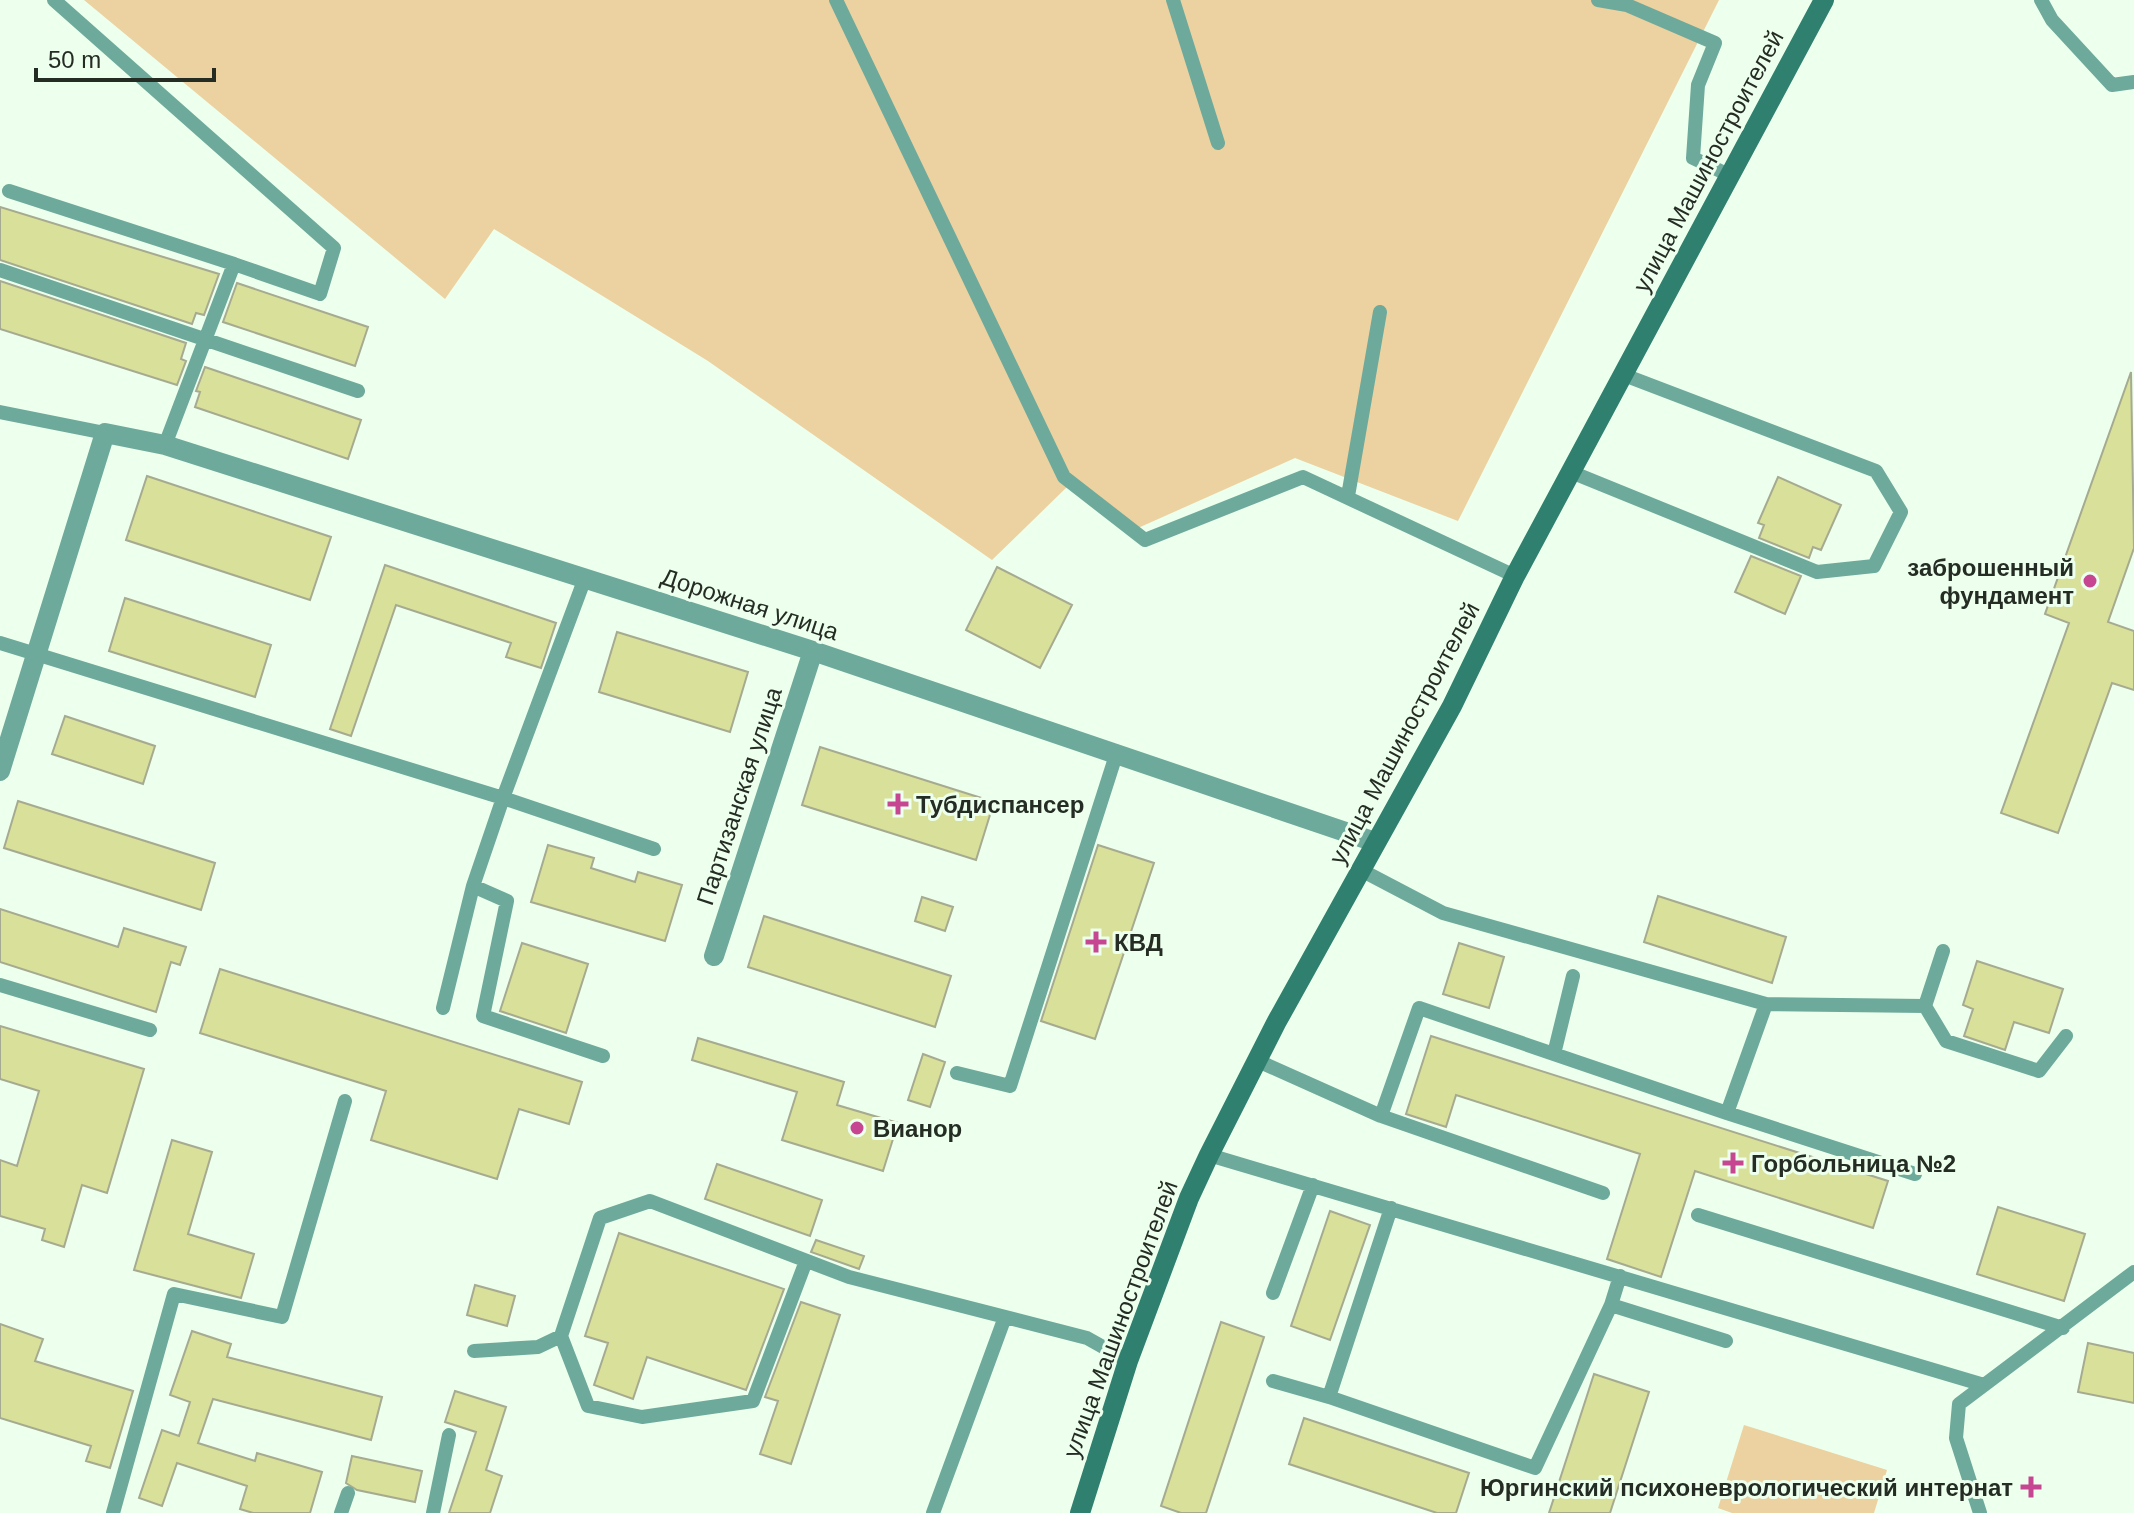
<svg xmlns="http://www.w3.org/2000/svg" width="2134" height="1513" viewBox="0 0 2134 1513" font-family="Arial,sans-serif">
	<rect width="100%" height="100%" fill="#edffed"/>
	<path fill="#ecd1a1" d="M 84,0 L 1719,0 L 1458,521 L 1295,458 L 1129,532 L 1068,486 L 992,560 L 708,361 L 494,229 L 445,299 Z
		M 1744,1425 L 1887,1470 L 1874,1513 L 1732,1513 L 1718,1508 Z"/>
	<path fill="#d8e099" stroke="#a6aa90" stroke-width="2" d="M 0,207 L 219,274 L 204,315 L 196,313 L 192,324 L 0,260 Z
		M 0,281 L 186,343 L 181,359 L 186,361 L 177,385 L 0,329 Z
		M 237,283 L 368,327 L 355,366 L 223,322 Z
		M 205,367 L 361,420 L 348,459 L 195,407 L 200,392 L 196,391 Z
		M 2131,372 L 2134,548 L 2108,622 L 2134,631 L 2134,690 L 2112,683 L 2058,833 L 2001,813 L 2069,623 L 2045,614 Z
		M 147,476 L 331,537 L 310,600 L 126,540 Z
		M 1778,477 L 1841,505 L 1821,550 L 1813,547 L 1809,558 L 1759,538 L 1764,525 L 1758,523 Z
		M 1751,556 L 1801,576 L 1785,614 L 1735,592 Z
		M 385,565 L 556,623 L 541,668 L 506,657 L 511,643 L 396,605 L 351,736 L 330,729 Z
		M 997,567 L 1072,605 L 1040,668 L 966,630 Z
		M 125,598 L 271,645 L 255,697 L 109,651 Z
		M 617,632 L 748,672 L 730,732 L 599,692 Z
		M 65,716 L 155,746 L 143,784 L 52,754 Z
		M 820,747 L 994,802 L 976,860 L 802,805 Z
		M 18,801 L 215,863 L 201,910 L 4,848 Z
		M 548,845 L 594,858 L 591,868 L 635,882 L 638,872 L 682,885 L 665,941 L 531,902 Z
		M 1098,845 L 1154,863 L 1095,1039 L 1041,1021 Z
		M 1658,896 L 1786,937 L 1772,983 L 1644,942 Z
		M 922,897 L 953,907 L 945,931 L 915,921 Z
		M 0,909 L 118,947 L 124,928 L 186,947 L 180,965 L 171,962 L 156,1012 L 0,962 Z
		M 764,916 L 951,976 L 935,1027 L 748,967 Z
		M 522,943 L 588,964 L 566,1033 L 500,1011 Z
		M 1459,943 L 1504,957 L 1489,1008 L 1443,994 Z
		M 1977,961 L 2063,989 L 2049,1033 L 2014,1022 L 2005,1050 L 1964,1036 L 1973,1009 L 1963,1005 Z
		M 220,969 L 582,1082 L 569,1124 L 519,1109 L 497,1179 L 371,1140 L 386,1091 L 200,1033 Z
		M 0,1026 L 144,1069 L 107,1193 L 82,1185 L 64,1247 L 42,1240 L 45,1229 L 0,1216 L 0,1160 L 17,1166 L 39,1091 L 0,1079 Z
		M 1431,1036 L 1888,1181 L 1873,1228 L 1695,1171 L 1661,1277 L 1607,1259 L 1640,1154 L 1456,1095 L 1446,1127 L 1406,1114 Z
		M 698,1038 L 844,1082 L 837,1105 L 898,1123 L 883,1171 L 782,1140 L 797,1092 L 692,1060 Z
		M 923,1054 L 945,1062 L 930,1107 L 908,1100 Z
		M 172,1140 L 212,1152 L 188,1234 L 254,1254 L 241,1298 L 134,1270 Z
		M 717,1164 L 822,1200 L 810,1236 L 705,1199 Z
		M 1998,1207 L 2085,1234 L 2064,1301 L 1977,1274 Z
		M 1330,1211 L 1370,1225 L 1330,1340 L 1291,1326 Z
		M 619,1233 L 784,1289 L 746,1390 L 647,1357 L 633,1399 L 594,1385 L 608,1343 L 585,1336 Z
		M 816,1240 L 864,1256 L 859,1269 L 811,1252 Z
		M 475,1285 L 515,1296 L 507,1326 L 467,1315 Z
		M 801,1302 L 840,1315 L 791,1464 L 760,1454 L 778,1401 L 765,1397 Z
		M 1221,1322 L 1264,1337 L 1206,1513 L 1181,1513 L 1161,1506 Z
		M 0,1324 L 43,1339 L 35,1361 L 133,1391 L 110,1468 L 86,1461 L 91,1446 L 0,1418 Z
		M 192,1331 L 231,1344 L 227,1357 L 382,1397 L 371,1440 L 213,1399 L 198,1443 L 255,1461 L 257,1453 L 322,1472 L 310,1513 L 253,1513 L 240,1509 L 247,1486 L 177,1463 L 162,1506 L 139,1498 L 162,1430 L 179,1436 L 190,1402 L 170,1395 Z
		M 2088,1343 L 2134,1353 L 2134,1403 L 2078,1392 Z
		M 1594,1374 L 1649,1392 L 1610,1513 L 1549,1513 Z
		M 455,1391 L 506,1407 L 486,1470 L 502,1476 L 490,1513 L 449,1513 L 476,1432 L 445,1422 Z
		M 1304,1418 L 1469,1473 L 1456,1513 L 1437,1513 L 1289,1464 Z
		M 352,1456 L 422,1471 L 415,1502 L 357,1490 L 346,1483 Z"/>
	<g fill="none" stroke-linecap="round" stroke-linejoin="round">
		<path stroke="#6daa9b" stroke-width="14" d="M 54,0 L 334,248 L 320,294 L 234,264
			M 836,0 L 1064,477 L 1145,540 L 1303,477 L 1515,576
			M 1173,0 L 1218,143
			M 1598,0 L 1627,5 L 1715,43 L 1698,85 L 1693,158 L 1731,176
			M 2041,0 L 2052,20 L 2112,85 L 2134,82
			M 9,191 L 234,264 L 165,445
			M 0,270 L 358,391
			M 0,412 L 105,433
			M 1571,472 L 1817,572 L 1874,566 L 1901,512 L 1876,471 L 1624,375
			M 1348,496 L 1380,312
			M 0,643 L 503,798 L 585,578
			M 1361,870 L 1443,913 L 1766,1004 L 1925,1006 L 1943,951
			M 473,886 L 507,901 L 483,1016 L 603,1056
			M 0,985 L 150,1030
			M 1766,1004 L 1727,1113 L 1915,1174
			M 1925,1006 L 1946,1041 L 2039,1071 L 2066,1036
			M 443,1008 L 473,886 L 503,798 L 654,849
			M 1554,1054 L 1573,976
			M 1258,1061 L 1381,1116 L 1603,1193
			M 957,1073 L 1010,1086 L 1116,755
			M 1381,1116 L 1419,1008 L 1727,1113
			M 1209,1155 L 1984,1385
			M 1391,1208 L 1329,1397 L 1535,1468 L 1611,1305
			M 1698,1215 L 2063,1328
			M 806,1261 L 753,1401 L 642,1417 L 588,1406 L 561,1336 L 600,1218 L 650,1201 L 849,1277 L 1087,1338 L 1128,1361
			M 1620,1276 L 1611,1305 L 1726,1341
			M 1273,1293 L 1313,1185
			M 474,1351 L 538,1347 L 561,1336
			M 1273,1381 L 1329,1397
			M 113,1513 L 174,1294 L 282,1317 L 345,1101
			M 341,1513 L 348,1493
			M 433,1513 L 449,1435
			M 933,1513 L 1005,1317
			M 1980,1513 L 1956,1438 L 1959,1404 L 2134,1272"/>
		<path stroke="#6daa9b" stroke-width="20" d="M 0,771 L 105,433 L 165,445 L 813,651 L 1375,842
			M 714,956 L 813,651"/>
		<path stroke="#2f806f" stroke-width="20" d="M 1080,1513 L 1128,1361 L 1189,1198 L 1209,1155 L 1276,1023 L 1452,706 L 1515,576 L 1824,0"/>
	</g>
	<g fill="#c64692" stroke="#edffed" stroke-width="3">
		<circle cx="2090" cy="581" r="8"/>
		<path d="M894 792h8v8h8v8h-8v8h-8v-8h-8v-8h8z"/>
		<path d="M1092 930h8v8h8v8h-8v8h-8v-8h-8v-8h8z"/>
		<circle cx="857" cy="1128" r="8"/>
		<path d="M1729 1151h8v8h8v8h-8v8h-8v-8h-8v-8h8z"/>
		<path d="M2027 1475h8v8h8v8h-8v8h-8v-8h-8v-8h8z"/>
	</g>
	<g text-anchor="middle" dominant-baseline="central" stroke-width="6" stroke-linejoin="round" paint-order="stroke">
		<g font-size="24" fill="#242c24" stroke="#edffed">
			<text transform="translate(1708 161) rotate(-62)">улица Машиностроителей</text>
			<text transform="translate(750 604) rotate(18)">Дорожная улица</text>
			<text transform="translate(1404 733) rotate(-62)">улица Машиностроителей</text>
			<text transform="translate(739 796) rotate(-72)">Партизанская улица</text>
			<text transform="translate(1120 1319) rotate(-70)">улица Машиностроителей</text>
		</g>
		<g font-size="24" font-weight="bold" fill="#242c24" stroke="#edffed" text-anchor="start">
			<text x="2074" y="567" text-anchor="end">заброшенный<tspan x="2074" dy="28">фундамент</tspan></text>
			<text x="916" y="804">Тубдиспансер</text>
			<text x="1114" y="942">КВД</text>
			<text x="873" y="1128">Вианор</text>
			<text x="1751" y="1163">Горбольница №2</text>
			<text x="2013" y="1487" text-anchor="end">Юргинский психоневрологический интернат</text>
		</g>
	</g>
	<path d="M36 68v12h178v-12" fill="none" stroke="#242c24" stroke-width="4"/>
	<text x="48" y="68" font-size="24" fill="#242c24" stroke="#edffed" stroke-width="6" paint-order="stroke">50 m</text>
</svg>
